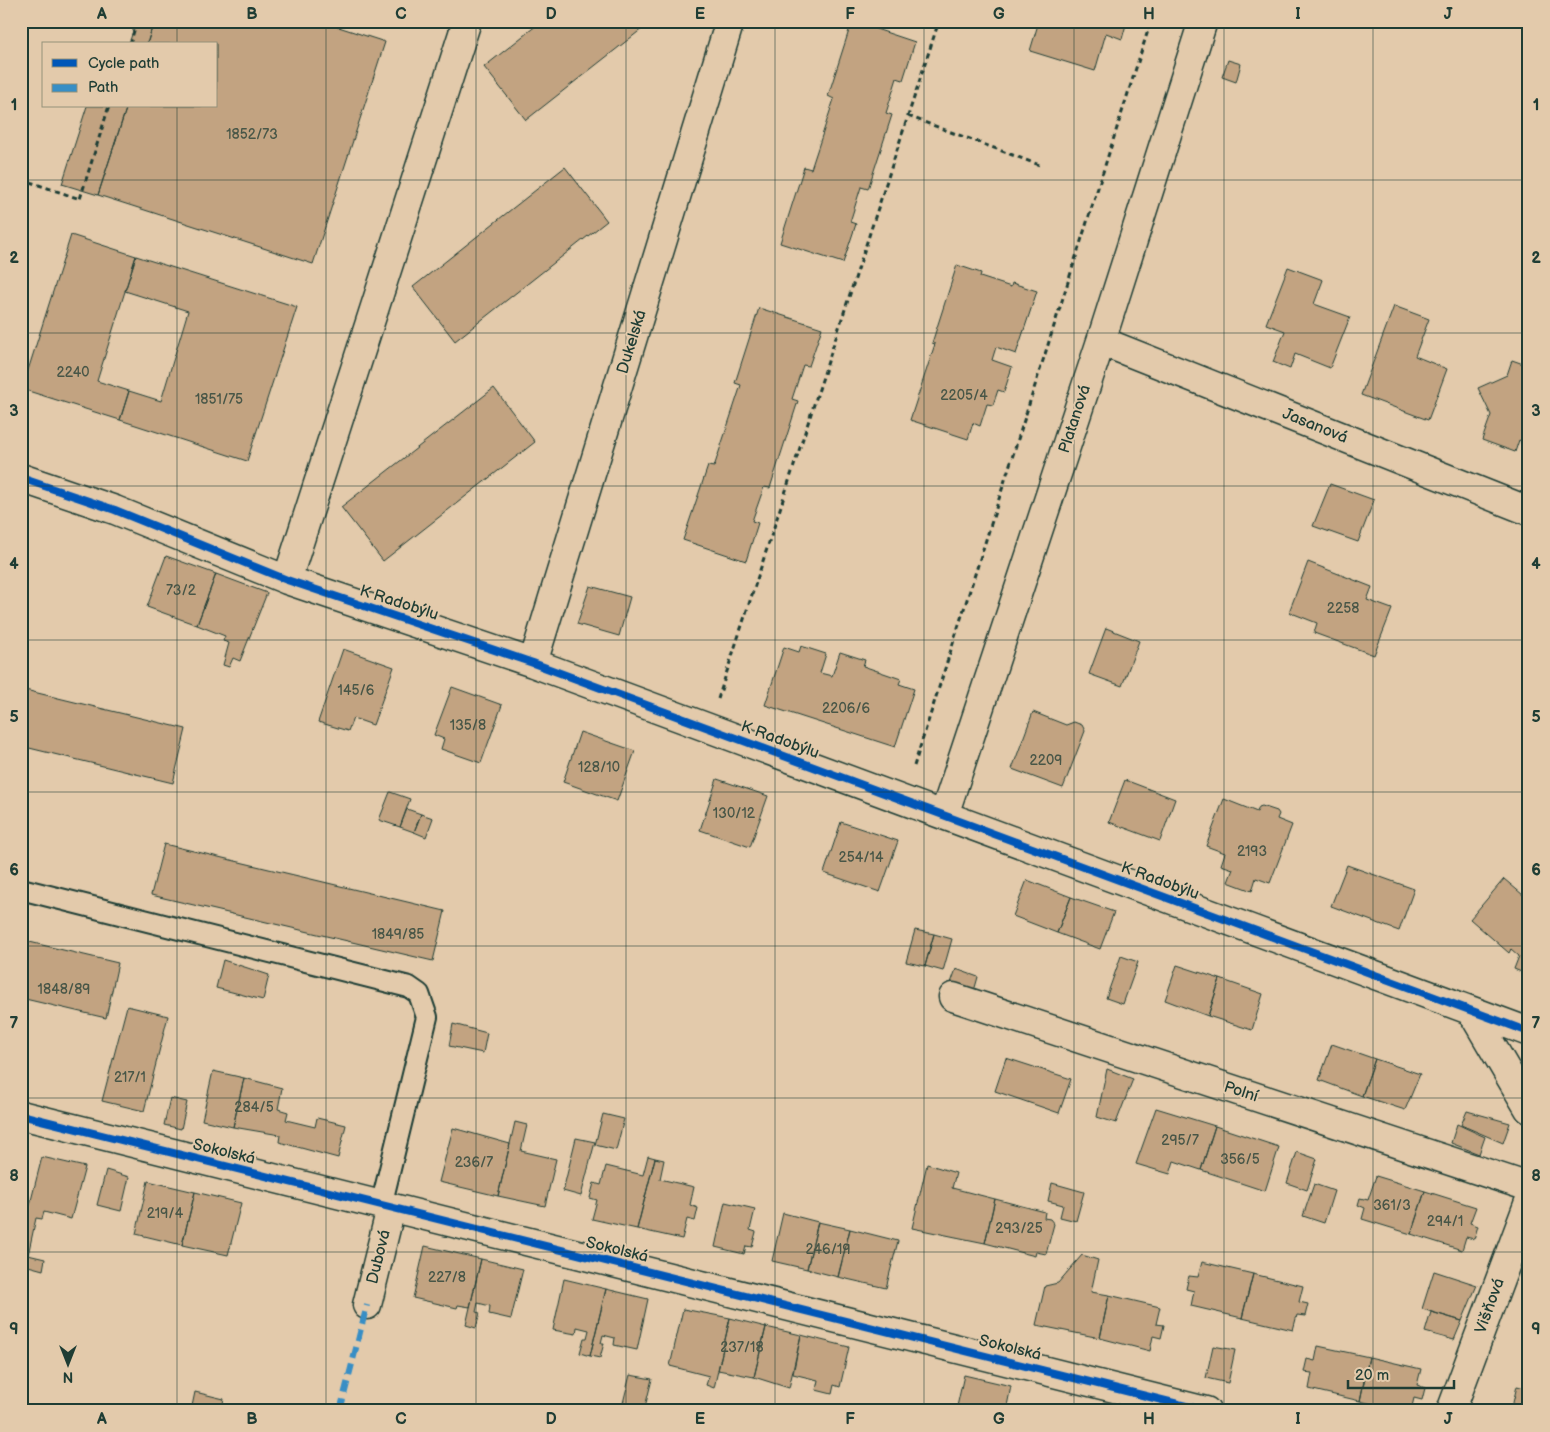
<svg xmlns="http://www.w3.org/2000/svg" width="1550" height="1432" viewBox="0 0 1550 1432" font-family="'Balsamiq Sans',sans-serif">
	<rect width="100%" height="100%" fill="#e3caab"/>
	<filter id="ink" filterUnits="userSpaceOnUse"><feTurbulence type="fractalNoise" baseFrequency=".02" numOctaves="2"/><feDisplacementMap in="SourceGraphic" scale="10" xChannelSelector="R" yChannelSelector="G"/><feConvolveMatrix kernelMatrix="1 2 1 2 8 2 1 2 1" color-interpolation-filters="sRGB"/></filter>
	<g filter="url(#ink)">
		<path fill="#c2a381" stroke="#1f3d34" d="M 136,21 L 154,21 L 147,44 L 129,44 Z
			M 154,21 L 320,21 L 385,42 L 313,264 L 98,195 L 127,106 L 216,106 L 216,44 L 147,44 Z
			M 542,21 L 652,21 L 526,120 L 484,67 Z
			M 852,21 L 915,42 L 903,80 L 897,78 L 886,113 L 892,115 L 868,189 L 861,187 L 850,222 L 856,224 L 843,263 L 780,243 L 804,167 L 811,169 L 834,99 L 828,96 Z
			M 1039,21 L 1127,21 L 1122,39 L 1106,33 L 1095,71 L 1030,51 Z
			M 1228,60 L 1241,64 L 1236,82 L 1222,77 Z
			M 87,106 L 127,106 L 98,195 L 62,184 Z
			M 565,167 L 607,221 L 455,341 L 413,287 Z
			M 71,235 L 136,256 L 97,381 L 129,391 L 120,420 L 22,389 Z
			M 136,256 L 297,307 L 247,461 L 120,420 L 129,391 L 161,401 L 188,311 L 125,291 Z
			M 957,265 L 981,273 L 980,277 L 1011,287 L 1012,283 L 1037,291 L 1016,354 L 996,347 L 992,360 L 1012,367 L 1004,392 L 998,390 L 993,405 L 987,404 L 980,426 L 973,423 L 968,439 L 910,420 L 935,344 L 932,343 Z
			M 1288,267 L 1323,280 L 1314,304 L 1350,317 L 1330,368 L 1295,354 L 1290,369 L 1273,362 L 1285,331 L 1266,324 Z
			M 1394,306 L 1429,319 L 1415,356 L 1447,369 L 1428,420 L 1361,395 Z
			M 759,308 L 822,328 L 809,366 L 803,365 L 792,399 L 798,401 L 770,488 L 764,487 L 752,521 L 758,523 L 746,561 L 683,540 L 708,466 L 714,467 L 741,385 L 735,383 Z
			M 1512,360 L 1529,366 L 1529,444 L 1519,440 L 1515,452 L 1482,440 L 1491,415 L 1478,388 L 1507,375 Z
			M 494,388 L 535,442 L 383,561 L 341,507 Z
			M 1330,484 L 1374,500 L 1358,542 L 1313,526 Z
			M 166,556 L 216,574 L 197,625 L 147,607 Z
			M 1308,562 L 1372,587 L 1367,600 L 1392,609 L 1374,655 L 1314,633 L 1317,623 L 1289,612 Z
			M 216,574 L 267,593 L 240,661 L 233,658 L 229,667 L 223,665 L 229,643 L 223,641 L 225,636 L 197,625 Z
			M 590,586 L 630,597 L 619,636 L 577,624 Z
			M 1106,628 L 1139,641 L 1122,686 L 1089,674 Z
			M 801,646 L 826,654 L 820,673 L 832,676 L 840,652 L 865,660 L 863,666 L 901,679 L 899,684 L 914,689 L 895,747 L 765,705 L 784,647 L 799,652 Z
			M 343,649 L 394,667 L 373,725 L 353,718 L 348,731 L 318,722 Z
			M 452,687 L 502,705 L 481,763 L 441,749 L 444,739 L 434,735 Z
			M 21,689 L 186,729 L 173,783 L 21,746 Z
			M 1033,712 L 1066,725 L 1074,722 L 1082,725 L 1085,731 L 1063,788 L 1012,769 Z
			M 580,732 L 635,751 L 617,801 L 563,782 Z
			M 717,779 L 768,796 L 750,847 L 700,830 Z
			M 1125,780 L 1175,799 L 1160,841 L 1109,822 Z
			M 390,792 L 410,799 L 400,827 L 379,820 Z
			M 1224,799 L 1257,812 L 1259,807 L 1262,806 L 1277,811 L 1279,814 L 1277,819 L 1292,825 L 1270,883 L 1256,878 L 1252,891 L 1228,882 L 1233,869 L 1221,865 L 1225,853 L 1206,846 Z
			M 407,809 L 421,814 L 414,832 L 400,827 Z
			M 421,814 L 433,818 L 426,837 L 414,832 Z
			M 841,822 L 898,841 L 880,892 L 824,873 Z
			M 164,844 L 445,911 L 433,961 L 151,895 Z
			M 1347,865 L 1414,889 L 1399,931 L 1331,906 Z
			M 1504,879 L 1529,900 L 1529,975 L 1514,969 L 1519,956 L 1511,949 L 1509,953 L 1470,919 Z
			M 1027,880 L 1071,897 L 1057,933 L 1013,916 Z
			M 1071,897 L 1114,912 L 1100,949 L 1057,933 Z
			M 915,930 L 934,934 L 925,966 L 906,962 Z
			M 934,934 L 952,939 L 943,971 L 925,966 Z
			M 21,940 L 118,963 L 106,1018 L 21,998 Z
			M 1121,956 L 1138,962 L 1123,1004 L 1106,998 Z
			M 223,960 L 269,975 L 263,1000 L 216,988 Z
			M 1177,965 L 1220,979 L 1208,1016 L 1165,1000 Z
			M 956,969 L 978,977 L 974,991 L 951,983 Z
			M 1220,979 L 1263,994 L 1252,1030 L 1208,1016 Z
			M 127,1006 L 168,1016 L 144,1111 L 102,1101 Z
			M 453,1024 L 487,1033 L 483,1053 L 449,1046 Z
			M 1332,1044 L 1375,1059 L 1362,1096 L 1319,1080 Z
			M 1006,1058 L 1071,1079 L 1059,1113 L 995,1091 Z
			M 1375,1059 L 1420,1074 L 1405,1110 L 1362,1096 Z
			M 1107,1069 L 1133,1079 L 1116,1123 L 1097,1117 Z
			M 213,1071 L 244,1078 L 233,1127 L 202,1120 Z
			M 244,1078 L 282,1088 L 278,1109 L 288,1112 L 286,1120 L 315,1127 L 317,1118 L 346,1125 L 338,1158 L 279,1142 L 280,1135 L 233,1127 Z
			M 170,1098 L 187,1102 L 181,1129 L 164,1125 Z
			M 1156,1108 L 1215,1126 L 1201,1170 L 1174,1161 L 1170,1174 L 1136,1164 Z
			M 1467,1111 L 1510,1123 L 1503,1143 L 1461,1125 Z
			M 603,1114 L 624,1119 L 616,1150 L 595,1145 Z
			M 515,1122 L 527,1125 L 521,1151 L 556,1159 L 545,1206 L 498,1196 Z
			M 1457,1124 L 1485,1137 L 1479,1154 L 1451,1143 Z
			M 1215,1126 L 1279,1147 L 1265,1191 L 1201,1170 Z
			M 453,1128 L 510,1144 L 498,1196 L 439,1182 Z
			M 576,1138 L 595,1142 L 581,1196 L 563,1191 Z
			M 1297,1152 L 1317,1159 L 1307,1190 L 1287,1183 Z
			M 648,1156 L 655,1158 L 637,1229 L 592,1219 L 597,1200 L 590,1198 L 594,1183 L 601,1185 L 606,1166 L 643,1175 Z
			M 42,1157 L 85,1167 L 71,1219 L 44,1212 L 42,1219 L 36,1218 L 28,1255 L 45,1259 L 43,1270 L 21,1264 L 21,1240 Z
			M 655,1158 L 664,1160 L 660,1179 L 694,1187 L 690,1205 L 698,1208 L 695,1221 L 687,1219 L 682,1239 L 637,1229 Z
			M 927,1164 L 956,1173 L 952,1188 L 995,1199 L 985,1243 L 912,1228 Z
			M 106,1170 L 129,1177 L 121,1211 L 97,1205 Z
			M 21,1175 L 26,1176 L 21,1194 Z
			M 1376,1176 L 1425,1191 L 1411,1234 L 1362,1219 L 1365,1208 L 1358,1205 L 1360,1198 L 1368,1200 Z
			M 148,1181 L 195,1192 L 182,1245 L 136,1234 Z
			M 1052,1183 L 1084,1192 L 1076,1221 L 1060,1217 L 1063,1205 L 1048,1201 Z
			M 1314,1184 L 1334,1191 L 1324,1223 L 1303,1216 Z
			M 1425,1191 L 1476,1207 L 1470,1223 L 1478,1226 L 1474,1239 L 1466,1237 L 1462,1250 L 1411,1234 Z
			M 195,1192 L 241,1203 L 228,1255 L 182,1245 Z
			M 995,1199 L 1045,1212 L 1044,1218 L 1050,1219 L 1054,1224 L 1046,1254 L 1036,1252 L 1035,1256 L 985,1243 Z
			M 725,1202 L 755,1209 L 750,1230 L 756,1232 L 752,1247 L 746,1246 L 744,1254 L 715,1247 Z
			M 783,1213 L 818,1222 L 807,1269 L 772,1261 Z
			M 818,1222 L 850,1229 L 838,1277 L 807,1269 Z
			M 850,1229 L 898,1241 L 886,1288 L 838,1277 Z
			M 425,1246 L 481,1259 L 470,1307 L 458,1305 L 457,1308 L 413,1298 Z
			M 1082,1255 L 1098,1260 L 1091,1292 L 1109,1295 L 1100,1338 L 1036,1325 L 1045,1286 L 1058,1283 Z
			M 481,1259 L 523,1269 L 511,1319 L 489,1314 L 490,1306 L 478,1303 L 476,1312 L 480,1313 L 476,1328 L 466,1325 Z
			M 1202,1262 L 1253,1274 L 1242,1318 L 1191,1306 L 1194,1291 L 1186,1289 L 1189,1276 L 1198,1277 Z
			M 1434,1271 L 1477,1285 L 1462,1321 L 1422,1309 Z
			M 1253,1274 L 1303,1286 L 1299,1302 L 1308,1304 L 1305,1316 L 1297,1315 L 1293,1330 L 1242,1318 Z
			M 564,1279 L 606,1289 L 590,1356 L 580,1353 L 584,1338 L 587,1338 L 589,1330 L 577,1327 L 576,1334 L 553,1330 Z
			M 606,1289 L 648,1299 L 637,1350 L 614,1345 L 615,1338 L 603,1335 L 601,1343 L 604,1343 L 600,1358 L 590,1356 Z
			M 1109,1295 L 1160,1307 L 1156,1324 L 1164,1325 L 1161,1338 L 1153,1336 L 1150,1351 L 1100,1338 Z
			M 683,1309 L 730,1318 L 714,1388 L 706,1385 L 709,1376 L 670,1366 Z
			M 1431,1312 L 1462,1321 L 1454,1340 L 1425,1332 Z
			M 730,1318 L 766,1327 L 754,1377 L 718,1370 Z
			M 766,1327 L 801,1335 L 789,1388 L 754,1377 Z
			M 801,1335 L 849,1347 L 840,1387 L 834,1385 L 832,1394 L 816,1390 L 818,1380 L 793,1374 Z
			M 1213,1346 L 1235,1350 L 1228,1383 L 1206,1378 Z
			M 1318,1346 L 1369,1357 L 1360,1401 L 1309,1389 L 1312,1373 L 1304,1372 L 1307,1359 L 1315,1361 Z
			M 1369,1357 L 1421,1369 L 1417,1385 L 1425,1388 L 1422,1400 L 1414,1398 L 1411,1411 L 1401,1411 L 1360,1401 Z
			M 630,1375 L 652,1379 L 644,1411 L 621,1411 Z
			M 964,1375 L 1011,1386 L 1006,1411 L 956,1411 Z
			M 1517,1386 L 1529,1389 L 1529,1411 L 1511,1411 Z
			M 195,1392 L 224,1399 L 221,1411 L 191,1411 Z"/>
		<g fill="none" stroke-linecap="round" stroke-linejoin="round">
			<g stroke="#1f3d34" stroke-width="24">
				<path id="lane" d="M 21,889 L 409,987 L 419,994 L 427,1017 L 381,1206"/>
			</g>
			<g stroke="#1f3d34" stroke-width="31">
				<path id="street" d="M 1101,341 L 1529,511
					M 21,478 L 115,510 L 287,580 L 533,663 L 1529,1032
					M 287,580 L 467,21
					M 533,663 L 730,21
					M 944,815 L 1101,341 L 1203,21
					M 953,997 L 1529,1187
					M 1472,1012 L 1529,1109
					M 21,1115 L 1206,1411
					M 367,1305 L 391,1208
					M 1451,1411 L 1529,1202"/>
			</g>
			<path stroke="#1f3d34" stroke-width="3" stroke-dasharray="5 4" stroke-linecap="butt" d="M 130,44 L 137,21
				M 908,116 L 1042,166
				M 21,179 L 80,199 L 109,106
				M 718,699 L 937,27 L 917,21
				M 914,766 L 1151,21"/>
			<use href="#lane" stroke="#e3caab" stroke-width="20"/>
			<use href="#street" stroke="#e3caab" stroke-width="28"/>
			<path stroke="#378ec5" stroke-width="6" stroke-dasharray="12 6" stroke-linecap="butt" d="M 340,1411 L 367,1305"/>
			<g stroke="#e3caab" stroke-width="11">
				<path id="cycleway" d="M 21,478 L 115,510 L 287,580 L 533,663 L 1529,1032
					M 21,1115 L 1206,1411"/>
			</g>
			<use href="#cycleway" stroke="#0057b8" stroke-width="8"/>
		</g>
	</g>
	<path fill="none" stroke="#1f3d34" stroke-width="1" stroke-opacity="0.55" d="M 177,21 L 177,44M 326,21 L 326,1411M 476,21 L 476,1411M 626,21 L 626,1411M 775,21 L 775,1411M 924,21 L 924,1411M 1074,21 L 1074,1411M 1224,21 L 1224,1411M 1373,21 L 1373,1411M 177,106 L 177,1411M 21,180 L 1529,180M 21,333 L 1529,333M 21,486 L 1529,486M 21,640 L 1529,640M 21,792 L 1529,792M 21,946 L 1529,946M 21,1098 L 1529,1098M 21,1252 L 1529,1252"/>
	<g text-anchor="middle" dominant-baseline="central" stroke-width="4" stroke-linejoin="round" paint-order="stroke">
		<g font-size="14" fill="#485647">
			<text x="252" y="134">1852/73</text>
			<text x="73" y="372">2240</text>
			<text x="964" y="395">2205/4</text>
			<text x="219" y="399">1851/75</text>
			<text x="181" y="590">73/2</text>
			<text x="1343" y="608">2258</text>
			<text x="356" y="690">145/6</text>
			<text x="846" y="708">2206/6</text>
			<text x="468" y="725">135/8</text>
			<text x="1046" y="760">2209</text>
			<text x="599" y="767">128/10</text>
			<text x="734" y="813">130/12</text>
			<text x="1252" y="851">2193</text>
			<text x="861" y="857">254/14</text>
			<text x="398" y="934">1849/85</text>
			<text x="64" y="989">1848/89</text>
			<text x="130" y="1077">217/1</text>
			<text x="254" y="1107">284/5</text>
			<text x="1180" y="1140">295/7</text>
			<text x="1240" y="1159">356/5</text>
			<text x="474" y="1162">236/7</text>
			<text x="1392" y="1205">361/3</text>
			<text x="165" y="1213">219/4</text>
			<text x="1445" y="1221">294/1</text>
			<text x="1019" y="1228">293/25</text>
			<text x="828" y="1249">246/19</text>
			<text x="447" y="1277">227/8</text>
			<text x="742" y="1347">237/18</text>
		</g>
		<g font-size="16" fill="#1f3d34" stroke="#e3caab">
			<text transform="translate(632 342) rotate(-73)">Dukelská</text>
			<text transform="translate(1075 419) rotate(-72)">Platanová</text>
			<text transform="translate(1315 426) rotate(22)">Jasanová</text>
			<text transform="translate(399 603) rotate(18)">K Radobýlu</text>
			<text transform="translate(780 740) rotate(20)">K Radobýlu</text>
			<text transform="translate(1160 881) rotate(20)">K Radobýlu</text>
			<text transform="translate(1241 1092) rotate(18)">Polní</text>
			<text transform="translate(224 1152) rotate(14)">Sokolská</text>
			<text transform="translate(617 1250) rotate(14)">Sokolská</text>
			<text transform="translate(379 1257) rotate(-76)">Dubová</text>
			<text transform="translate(1490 1306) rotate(-70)">Višňová</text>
			<text transform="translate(1010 1348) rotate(14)">Sokolská</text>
		</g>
	</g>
	<rect width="1550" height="1432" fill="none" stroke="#e3caab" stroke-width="55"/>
	<rect x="42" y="42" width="175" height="65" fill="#e3caab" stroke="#95927b"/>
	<rect x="52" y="59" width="25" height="8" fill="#0057b8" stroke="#95927b"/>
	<text x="88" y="68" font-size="15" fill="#1f3d34">Cycle path</text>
	<rect x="52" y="84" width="25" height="8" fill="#378ec5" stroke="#95927b"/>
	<text x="88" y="92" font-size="15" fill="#1f3d34">Path</text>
	<g transform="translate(68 1364) rotate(180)" stroke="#e3caab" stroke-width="4" paint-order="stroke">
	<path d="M0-4L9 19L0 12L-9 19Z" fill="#1f3d34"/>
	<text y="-8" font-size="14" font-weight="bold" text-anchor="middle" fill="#1f3d34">N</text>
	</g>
	<path d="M1348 1380v8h106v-8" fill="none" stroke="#1f3d34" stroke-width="2.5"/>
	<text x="1355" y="1380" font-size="15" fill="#1f3d34" stroke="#e3caab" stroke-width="4" paint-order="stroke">20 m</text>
	<rect x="28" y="28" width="1494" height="1376" fill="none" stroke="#1f3d34" stroke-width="2"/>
	<g font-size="16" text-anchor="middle" font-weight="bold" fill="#1f3d34">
		<text x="102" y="19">A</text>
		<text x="252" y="19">B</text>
		<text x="401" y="19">C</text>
		<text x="551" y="19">D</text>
		<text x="700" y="19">E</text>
		<text x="850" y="19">F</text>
		<text x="999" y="19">G</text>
		<text x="1149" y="19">H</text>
		<text x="1298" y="19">I</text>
		<text x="1448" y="19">J</text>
		<text x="14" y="110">1</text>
		<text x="1536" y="110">1</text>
		<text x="14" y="263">2</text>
		<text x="1536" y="263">2</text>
		<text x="14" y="416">3</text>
		<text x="1536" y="416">3</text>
		<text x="14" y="569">4</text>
		<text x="1536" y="569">4</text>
		<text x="14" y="722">5</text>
		<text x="1536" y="722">5</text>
		<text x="14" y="875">6</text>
		<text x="1536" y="875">6</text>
		<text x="14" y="1028">7</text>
		<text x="1536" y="1028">7</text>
		<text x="14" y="1181">8</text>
		<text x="1536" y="1181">8</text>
		<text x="14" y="1334">9</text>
		<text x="1536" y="1334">9</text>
		<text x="102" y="1424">A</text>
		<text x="252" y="1424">B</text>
		<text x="401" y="1424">C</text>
		<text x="551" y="1424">D</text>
		<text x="700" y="1424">E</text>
		<text x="850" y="1424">F</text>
		<text x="999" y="1424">G</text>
		<text x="1149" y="1424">H</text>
		<text x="1298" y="1424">I</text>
		<text x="1448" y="1424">J</text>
	</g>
</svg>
